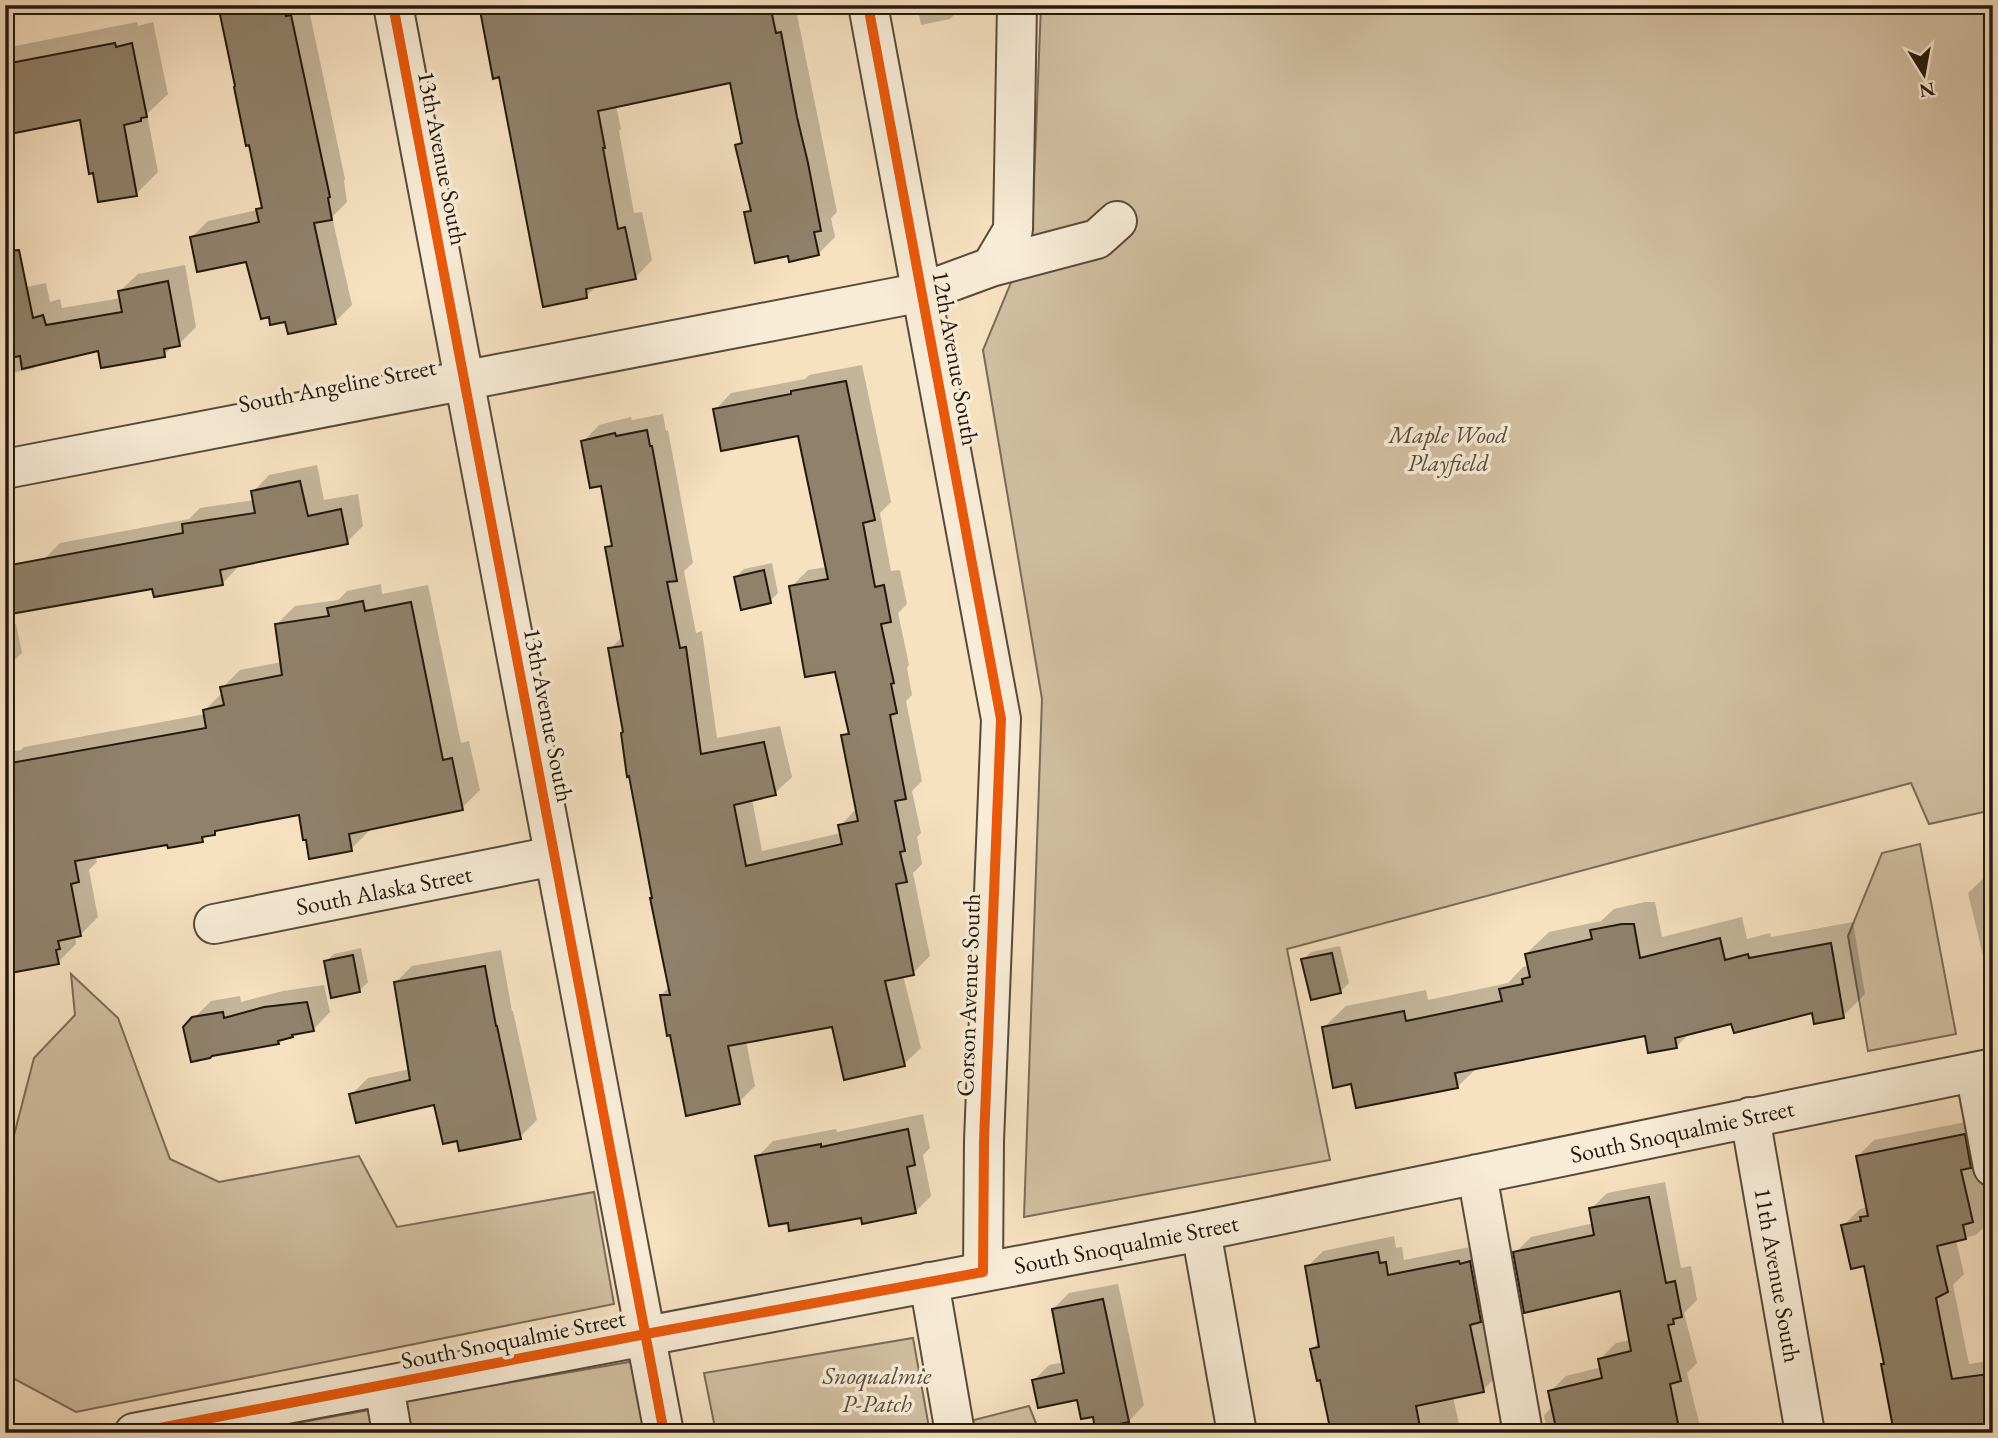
<svg xmlns="http://www.w3.org/2000/svg" width="1998" height="1438" viewBox="0 0 1998 1438" font-family="'EB Garamond',serif">
	<rect width="100%" height="100%" fill="#f6e1c1"/>
	<filter id="stains"><feTurbulence type="fractalNoise" baseFrequency=".00286" numOctaves="4"/><feColorMatrix values="0 0 0 0 .2 0 0 0 0 .09 0 0 0 0 .02 0 0 0 .5 -.17"/></filter>
	<radialGradient id="worn" r=".72"><stop offset=".6" stop-color="#630" stop-opacity="0"/><stop offset="1" stop-color="#630" stop-opacity=".3"/></radialGradient>
	<path fill="#d2bfa2" stroke="#7b6c58" stroke-width="2" d="M 1041,5 L 1993,5 L 1993,810 L 1929,824 L 1911,783 L 1287,949 L 1330,1160 L 1024,1217 L 1042,699 L 983,350 L 1032,232 Z
		M 1920,844 L 1956,1034 L 1868,1051 L 1848,936 L 1882,853 Z
		M 71,974 L 118,1018 L 170,1159 L 219,1182 L 359,1156 L 397,1227 L 594,1192 L 614,1304 L 76,1412 L 5,1374 L 5,1170 L 34,1058 L 75,1015 Z
		M 913,1338 L 930,1433 L 716,1433 L 704,1373 Z
		M 635,1361 L 649,1433 L 406,1433 L 400,1401 Z
		M 1029,1406 L 1040,1433 L 972,1433 L 970,1421 Z
		M 375,1409 L 380,1433 L 242,1433 Z"/>
	<path fill="#0003" d="M 221,5 L 308,5 L 345,179 L 344,181 L 347,202 L 332,217 L 352,305 L 335,322 L 286,320 L 248,259 L 192,237 L 208,221 L 257,210 L 263,205 Z
		M 718,5 L 795,5 L 837,212 L 831,218 L 835,237 L 818,254 L 789,254 L 746,213 L 752,206 L 737,145 L 743,140 L 732,81 L 616,106 L 621,129 L 619,131 L 634,213 L 642,212 L 652,260 L 636,277 L 598,285 L 586,296 L 501,75 Z
		M 917,5 L 964,5 L 950,19 L 921,25 Z
		M 137,22 L 138,26 L 153,22 L 168,94 L 147,114 L 158,172 L 136,194 L 81,118 L 5,133 L 5,48 Z
		M 185,265 L 196,327 L 179,344 L 174,345 L 164,355 L 99,349 L 39,363 L 34,368 L 5,375 L 5,292 L 7,291 L 46,283 L 50,302 L 60,299 L 62,308 L 121,298 L 120,291 L 138,274 Z
		M 862,365 L 891,502 L 880,513 L 891,571 L 900,570 L 907,604 L 898,613 L 909,665 L 907,668 L 912,695 L 906,701 L 922,781 L 912,791 L 921,833 L 917,837 L 922,864 L 913,873 L 930,956 L 913,973 L 903,975 L 921,1048 L 904,1064 L 833,1025 L 746,1041 L 755,1086 L 739,1102 L 661,995 L 670,986 L 610,649 L 623,636 L 607,548 L 613,542 L 603,484 L 583,442 L 599,425 L 631,417 L 632,420 L 663,414 L 666,431 L 668,430 L 693,563 L 684,571 L 696,633 L 702,631 L 717,738 L 780,726 L 792,777 L 775,793 L 752,799 L 762,851 L 841,833 L 840,826 L 857,808 L 843,736 L 850,729 L 837,670 L 791,587 L 808,570 L 827,567 L 799,434 L 715,410 L 731,393 L 805,379 L 809,375 Z
		M 317,465 L 324,500 L 358,494 L 363,526 L 347,542 L 238,565 L 238,567 L 222,584 L 154,587 L 43,560 L 60,543 L 189,519 L 200,508 L 254,500 L 253,492 L 269,475 Z
		M 772,563 L 778,593 L 770,601 L 736,577 L 744,569 Z
		M 381,584 L 382,594 L 428,585 L 461,743 L 469,741 L 480,790 L 462,808 L 369,828 L 369,831 L 351,849 L 300,813 L 219,829 L 215,834 L 208,834 L 202,841 L 168,842 L 95,855 L 97,862 L 89,870 L 98,917 L 80,935 L 75,936 L 76,944 L 58,962 L 5,972 L 5,753 L 21,750 L 24,747 L 206,714 L 205,710 L 223,692 L 222,688 L 240,670 L 282,662 L 277,624 L 295,606 L 338,600 L 347,591 Z
		M 5,608 L 8,625 L 16,624 L 22,653 L 5,669 Z
		M 1993,874 L 1993,971 L 1990,958 L 1984,960 L 1968,893 L 1986,876 Z
		M 1645,902 L 1655,902 L 1662,937 L 1742,917 L 1747,939 L 1770,933 L 1771,937 L 1853,922 L 1865,994 L 1843,1016 L 1813,1011 L 1733,1021 L 1691,1032 L 1676,1047 L 1646,1034 L 1478,1067 L 1457,1087 L 1353,1082 L 1323,1028 L 1346,1006 L 1426,990 L 1428,1000 L 1508,983 L 1523,967 L 1529,966 L 1526,954 L 1549,932 L 1601,921 L 1614,909 Z
		M 1340,946 L 1349,983 L 1341,991 L 1303,960 L 1311,952 Z
		M 361,948 L 368,982 L 360,990 L 325,962 L 334,954 Z
		M 501,950 L 512,1011 L 513,1011 L 537,1120 L 520,1137 L 458,1139 L 435,1103 L 351,1095 L 368,1078 L 410,1069 L 395,983 L 412,966 Z
		M 324,985 L 330,1012 L 313,1030 L 294,1033 L 282,1038 L 278,1042 L 185,1027 L 211,1001 L 240,996 L 241,1002 L 283,991 Z
		M 923,1114 L 930,1148 L 923,1155 L 931,1196 L 915,1212 L 789,1221 L 757,1157 L 773,1141 L 836,1129 L 837,1132 Z
		M 1981,1119 L 1978,1158 L 1992,1219 L 1976,1235 L 1956,1240 L 1964,1274 L 1953,1285 L 1969,1364 L 1993,1360 L 1993,1423 L 1982,1424 L 1984,1433 L 1894,1433 L 1892,1426 L 1894,1425 L 1883,1365 L 1886,1362 L 1865,1264 L 1843,1226 L 1860,1209 L 1868,1207 L 1858,1156 L 1874,1140 Z
		M 1665,1182 L 1681,1268 L 1691,1266 L 1697,1300 L 1684,1313 L 1697,1363 L 1687,1373 L 1701,1431 L 1704,1431 L 1704,1433 L 1547,1433 L 1544,1415 L 1553,1406 L 1550,1392 L 1566,1376 L 1602,1367 L 1600,1359 L 1616,1343 L 1630,1340 L 1621,1289 L 1515,1253 L 1531,1237 L 1594,1223 L 1591,1209 L 1607,1193 Z
		M 1394,1236 L 1396,1248 L 1402,1247 L 1404,1260 L 1475,1246 L 1499,1374 L 1483,1390 L 1453,1397 L 1461,1433 L 1332,1433 L 1322,1378 L 1312,1349 L 1320,1341 L 1307,1267 L 1323,1251 Z
		M 1118,1284 L 1144,1405 L 1129,1421 L 1094,1415 L 1078,1398 L 1034,1380 L 1049,1365 L 1064,1362 L 1053,1309 L 1069,1293 Z"/>
	<path fill="#91816b" stroke="#24180d" stroke-width="2" d="M 218,5 L 283,5 L 286,16 L 291,15 L 330,197 L 328,198 L 332,220 L 314,223 L 336,324 L 288,334 L 285,322 L 270,325 L 269,317 L 261,319 L 246,262 L 197,272 L 190,237 L 259,222 L 256,209 L 262,208 L 249,145 L 246,146 L 234,87 L 235,86 Z
		M 479,5 L 770,5 L 776,33 L 781,32 L 797,117 L 808,163 L 821,231 L 814,232 L 819,255 L 789,262 L 788,256 L 755,263 L 744,212 L 751,211 L 735,145 L 742,143 L 730,83 L 598,111 L 605,148 L 603,148 L 618,229 L 625,227 L 636,279 L 586,289 L 587,298 L 543,307 L 499,77 L 493,79 Z
		M 115,43 L 116,47 L 132,43 L 147,117 L 141,118 L 141,121 L 124,125 L 137,196 L 98,202 L 93,173 L 89,174 L 80,120 L 5,135 L 5,64 Z
		M 19,250 L 33,318 L 43,315 L 46,325 L 122,312 L 118,291 L 168,281 L 180,346 L 164,349 L 165,357 L 101,368 L 98,351 L 22,369 L 20,356 L 5,359 L 5,251 Z
		M 846,381 L 875,520 L 863,523 L 875,587 L 884,585 L 891,622 L 881,624 L 894,683 L 891,684 L 897,713 L 890,715 L 906,799 L 895,801 L 905,851 L 900,852 L 907,882 L 896,884 L 914,975 L 885,981 L 905,1066 L 844,1080 L 832,1027 L 728,1046 L 740,1104 L 686,1116 L 670,1035 L 667,1036 L 660,995 L 670,995 L 650,898 L 652,898 L 629,776 L 627,777 L 621,733 L 623,732 L 608,648 L 623,646 L 605,547 L 612,546 L 601,486 L 590,488 L 581,441 L 615,433 L 616,436 L 647,430 L 650,446 L 652,446 L 677,581 L 667,582 L 680,648 L 686,647 L 701,754 L 764,742 L 776,795 L 734,805 L 746,866 L 842,844 L 838,825 L 858,821 L 841,735 L 849,734 L 835,672 L 805,677 L 789,586 L 828,579 L 798,436 L 721,451 L 713,409 L 791,394 L 791,391 Z
		M 300,481 L 308,516 L 341,509 L 348,544 L 220,570 L 223,585 L 154,597 L 152,589 L 5,615 L 5,566 L 183,533 L 182,524 L 255,513 L 251,491 Z
		M 764,570 L 771,603 L 741,610 L 734,577 Z
		M 363,601 L 365,611 L 411,602 L 443,760 L 452,758 L 463,810 L 349,834 L 352,851 L 309,859 L 306,840 L 303,840 L 299,815 L 215,831 L 215,835 L 202,837 L 203,842 L 168,848 L 167,845 L 75,861 L 79,882 L 71,884 L 81,936 L 58,941 L 60,949 L 56,950 L 59,964 L 5,974 L 5,764 L 206,728 L 203,710 L 224,705 L 220,687 L 282,675 L 275,624 L 329,616 L 327,608 Z
		M 1622,924 L 1634,924 L 1640,958 L 1720,938 L 1725,960 L 1748,954 L 1749,958 L 1831,943 L 1844,1018 L 1814,1024 L 1812,1013 L 1734,1033 L 1731,1024 L 1675,1038 L 1677,1048 L 1648,1053 L 1645,1036 L 1455,1073 L 1458,1088 L 1356,1108 L 1351,1084 L 1333,1088 L 1322,1027 L 1404,1011 L 1406,1021 L 1502,1001 L 1499,989 L 1523,984 L 1522,979 L 1530,977 L 1525,954 L 1592,939 L 1590,930 Z
		M 1332,953 L 1341,993 L 1311,1000 L 1301,959 Z
		M 353,955 L 360,992 L 331,998 L 324,961 Z
		M 485,966 L 496,1026 L 497,1026 L 521,1139 L 459,1151 L 457,1141 L 443,1144 L 434,1105 L 356,1123 L 349,1094 L 410,1080 L 394,982 Z
		M 307,1002 L 314,1031 L 292,1035 L 293,1037 L 278,1041 L 279,1044 L 212,1056 L 210,1058 L 191,1062 L 183,1027 L 192,1017 L 223,1012 L 224,1018 L 264,1007 Z
		M 908,1129 L 915,1165 L 907,1167 L 916,1213 L 862,1224 L 861,1218 L 789,1231 L 788,1223 L 769,1226 L 755,1156 L 821,1144 L 821,1147 Z
		M 1965,1134 L 1971,1168 L 1961,1170 L 1973,1222 L 1963,1225 L 1966,1239 L 1937,1246 L 1948,1292 L 1936,1298 L 1952,1379 L 1988,1374 L 1993,1399 L 1993,1425 L 1965,1429 L 1965,1433 L 1894,1433 L 1881,1364 L 1884,1364 L 1864,1266 L 1851,1269 L 1841,1225 L 1861,1221 L 1860,1217 L 1868,1216 L 1856,1156 Z
		M 1649,1197 L 1666,1283 L 1675,1281 L 1682,1317 L 1673,1319 L 1674,1324 L 1668,1325 L 1681,1381 L 1670,1384 L 1680,1433 L 1557,1433 L 1548,1391 L 1602,1378 L 1598,1359 L 1631,1351 L 1620,1291 L 1524,1313 L 1513,1252 L 1594,1235 L 1589,1208 Z
		M 1378,1252 L 1380,1263 L 1386,1262 L 1388,1275 L 1459,1261 L 1460,1264 L 1470,1261 L 1481,1322 L 1470,1325 L 1484,1392 L 1416,1406 L 1421,1433 L 1331,1433 L 1320,1380 L 1317,1381 L 1310,1349 L 1319,1347 L 1305,1266 Z
		M 1103,1299 L 1129,1422 L 1095,1429 L 1093,1417 L 1081,1419 L 1077,1400 L 1038,1408 L 1032,1380 L 1064,1373 L 1052,1309 Z"/>
	<g fill="none" stroke-linecap="round" stroke-linejoin="round">
		<g stroke="#584a3a" stroke-width="42">
			<path id="minor" d="M 393,5 L 664,1433
				M 868,5 L 1001,719 L 984,1141 L 983,1272
				M 991,267 L 1097,239 L 1117,221
				M 5,469 L 923,292 L 991,267 L 1013,230 L 1017,5
				M 214,924 L 554,856
				M 1975,1072 L 1993,1167
				M 1750,1117 L 1805,1433
				M 1477,1174 L 1523,1433
				M 1201,1231 L 1237,1433
				M 929,1282 L 955,1433
				M 384,1386 L 392,1433
				M 134,1433 L 1201,1231 L 1993,1068"/>
		</g>
		<use href="#minor" stroke="#f9ecd7" stroke-width="38"/>
		<g stroke="#f9ecd7" stroke-width="15">
			<path id="cycleway" d="M 393,5 L 664,1433
				M 134,1433 L 646,1334 L 983,1272 L 984,1141 L 1001,719 L 868,5"/>
		</g>
		<use href="#cycleway" stroke="#e8590c" stroke-width="10"/>
	</g>
	<g text-anchor="middle" dominant-baseline="central" stroke-width="7" stroke-linejoin="round" paint-order="stroke">
		<g font-size="24" fill="#24180d" stroke="#f9ecd7">
			<text transform="translate(443 158) rotate(79)">13th Avenue South</text>
			<text transform="translate(956 358) rotate(80)">12th Avenue South</text>
			<text transform="translate(337 385) rotate(-11)">South Angeline Street</text>
			<text transform="translate(549 715) rotate(79)">13th Avenue South</text>
			<text transform="translate(384 890) rotate(-11)">South Alaska Street</text>
			<text transform="translate(968 995) rotate(-88)">Corson Avenue South</text>
			<text transform="translate(1682 1131) rotate(-12)">South Snoqualmie Street</text>
			<text transform="translate(1126 1244) rotate(-11)">South Snoqualmie Street</text>
			<text transform="translate(1778 1275) rotate(80)">11th Avenue South</text>
			<text transform="translate(513 1339) rotate(-11)">South Snoqualmie Street</text>
		</g>
		<g font-size="24" font-style="italic" fill="#584a3a" stroke="#f9ecd7">
			<text x="1448" y="434">Maple Wood<tspan x="1448" dy="28">Playfield</tspan></text>
			<text x="877" y="1375">Snoqualmie<tspan x="877" dy="28">P-Patch</tspan></text>
		</g>
	</g>
	<rect width="1998" height="1438" fill="none" stroke="#f6e1c1" stroke-width="28"/>
	<rect x="7" y="7" width="1984" height="1424" fill="none" stroke="#24180d" stroke-width="3.5"/>
	<rect x="14" y="14" width="1970" height="1410" fill="none" stroke="#24180d" stroke-width="2"/>
	<g transform="translate(1924 74) rotate(169)" stroke="#f9ecd7" stroke-width="5" paint-order="stroke">
	<path d="M0-5L12 26L0 18L-12 26Z" fill="#24180d"/>
	<text y="-10" font-size="19" font-weight="bold" text-anchor="middle" fill="#24180d">N</text>
	</g>
	<rect width="100%" height="100%" filter="url(#stains)"/>
	<rect width="100%" height="100%" fill="url(#worn)"/>
</svg>
